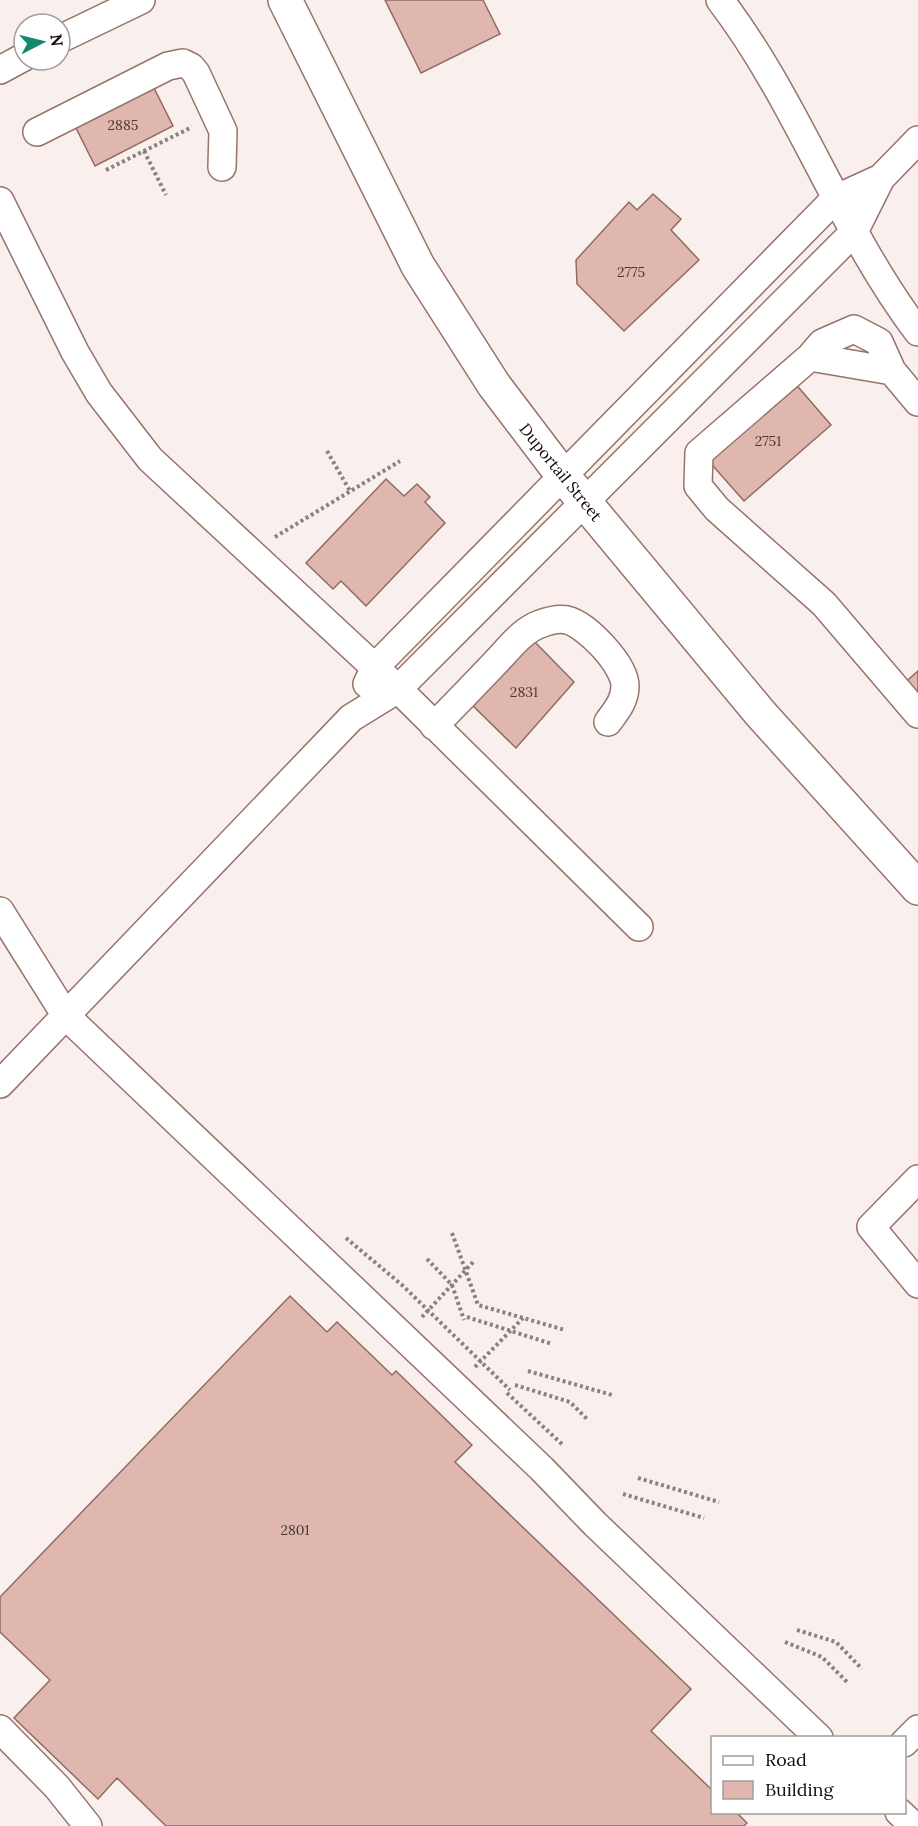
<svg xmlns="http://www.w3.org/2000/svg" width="918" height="1826" viewBox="0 0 918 1826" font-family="Lora,serif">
	<rect width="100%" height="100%" fill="#f9f0ee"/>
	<path fill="#e0b7ae" stroke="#906b63" stroke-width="1.5" d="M 385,0 L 483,0 L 500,34 L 421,73 Z
		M 152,84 L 173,126 L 95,166 L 74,124 Z
		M 653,194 L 681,219 L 671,230 L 699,260 L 624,331 L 577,284 L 576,260 L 629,202 L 637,210 Z
		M 793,381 L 831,425 L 744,501 L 706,458 Z
		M 386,479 L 404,496 L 417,484 L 430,497 L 425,502 L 445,523 L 366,606 L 341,581 L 333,589 L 306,563 Z
		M 532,639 L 574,682 L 516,748 L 471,704 Z
		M 918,671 L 918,704 L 902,685 Z
		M 290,1296 L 327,1332 L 337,1322 L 392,1375 L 396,1371 L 472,1445 L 455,1462 L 691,1689 L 651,1731 L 712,1790 L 712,1812 L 736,1812 L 747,1823 L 744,1826 L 166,1826 L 117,1778 L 98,1799 L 14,1718 L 50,1680 L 0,1632 L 0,1597 Z"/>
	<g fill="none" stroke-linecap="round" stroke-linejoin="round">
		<g stroke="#98736b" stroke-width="30">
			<path id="minor" d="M 720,0 C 798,102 840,229 918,332
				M 60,39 L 141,0
				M 0,70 L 24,57
				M 37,132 L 168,66 L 183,63 L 191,67 L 196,73 L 223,131 L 222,167
				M 0,201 L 75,352 L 99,393 L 150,459 L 398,689 L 639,927
				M 810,357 L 892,371
				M 918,402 L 892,371 L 879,342 L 854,329 L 822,343 L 810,357 L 699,453 L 698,486 L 717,509 L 824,604 L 918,714
				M 367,684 L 375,667 L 835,199 L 881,178
				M 434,726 C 455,705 475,684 495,663 C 509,649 521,631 540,624 C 548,621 558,618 567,620 C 587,625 625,665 625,686 C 625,701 616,711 608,722
				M 0,911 L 66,1016 L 542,1469 L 595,1524 L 819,1738
				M 0,1084 L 351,718 L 398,689 L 854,232 L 881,178 L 918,140
				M 918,1179 L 871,1227 L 918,1284
				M 0,1729 L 57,1787 L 88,1826
				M 904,1743 L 918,1729
				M 899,1812 L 914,1826"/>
		</g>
		<g stroke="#98736b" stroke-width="36">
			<path id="major" d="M 285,0 L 418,266 L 494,385 L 563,476 L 760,713 L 918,888"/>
		</g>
		<path stroke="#8b807e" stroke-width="4" stroke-dasharray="3 3" stroke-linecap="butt" d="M 144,151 L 166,195
			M 106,170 L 192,127
			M 327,451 L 350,491
			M 275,537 L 400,461
			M 452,1233 L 478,1305 L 565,1330
			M 346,1238 L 402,1285 L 510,1390
			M 427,1259 L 452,1285 L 464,1320
			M 422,1317 L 475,1260
			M 467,1317 L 552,1344
			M 475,1367 L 523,1318
			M 528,1371 L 612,1395
			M 515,1385 L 570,1402 L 588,1420
			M 507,1393 L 564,1446
			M 638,1478 L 719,1502
			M 623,1494 L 704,1518
			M 797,1630 L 836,1642 L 862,1669
			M 785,1642 L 822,1657 L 848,1683"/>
		<use href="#minor" stroke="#fff" stroke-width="27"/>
		<use href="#major" stroke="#fff" stroke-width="33"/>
	</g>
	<g text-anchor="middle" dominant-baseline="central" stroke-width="6" stroke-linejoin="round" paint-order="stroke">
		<g font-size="14" fill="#4a3632">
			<text x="123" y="125">2885</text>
			<text x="631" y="272">2775</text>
			<text x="768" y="441">2751</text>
			<text x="524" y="692">2831</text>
			<text x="295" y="1530">2801</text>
		</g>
		<g font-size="16" fill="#180b08" stroke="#fff">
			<text transform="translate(561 472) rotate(51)">Duportail Street</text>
		</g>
	</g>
	<rect x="711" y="1736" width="195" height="78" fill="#ffffff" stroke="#a39d9c" stroke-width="1.5"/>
	<rect x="723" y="1756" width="30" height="9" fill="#ffffff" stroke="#a39d9c" stroke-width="1.5"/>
	<text x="765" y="1766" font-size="18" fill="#180b08">Road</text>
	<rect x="723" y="1781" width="30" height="18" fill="#e0b7ae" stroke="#a39d9c" stroke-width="1.5"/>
	<text x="765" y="1796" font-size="18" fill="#180b08">Building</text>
	<g transform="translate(42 42) rotate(83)"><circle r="28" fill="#ffffff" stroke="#a39d9c" stroke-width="1.5"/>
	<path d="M0-4.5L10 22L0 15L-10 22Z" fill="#11896b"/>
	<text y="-9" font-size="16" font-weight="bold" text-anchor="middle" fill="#180b08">N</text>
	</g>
</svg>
